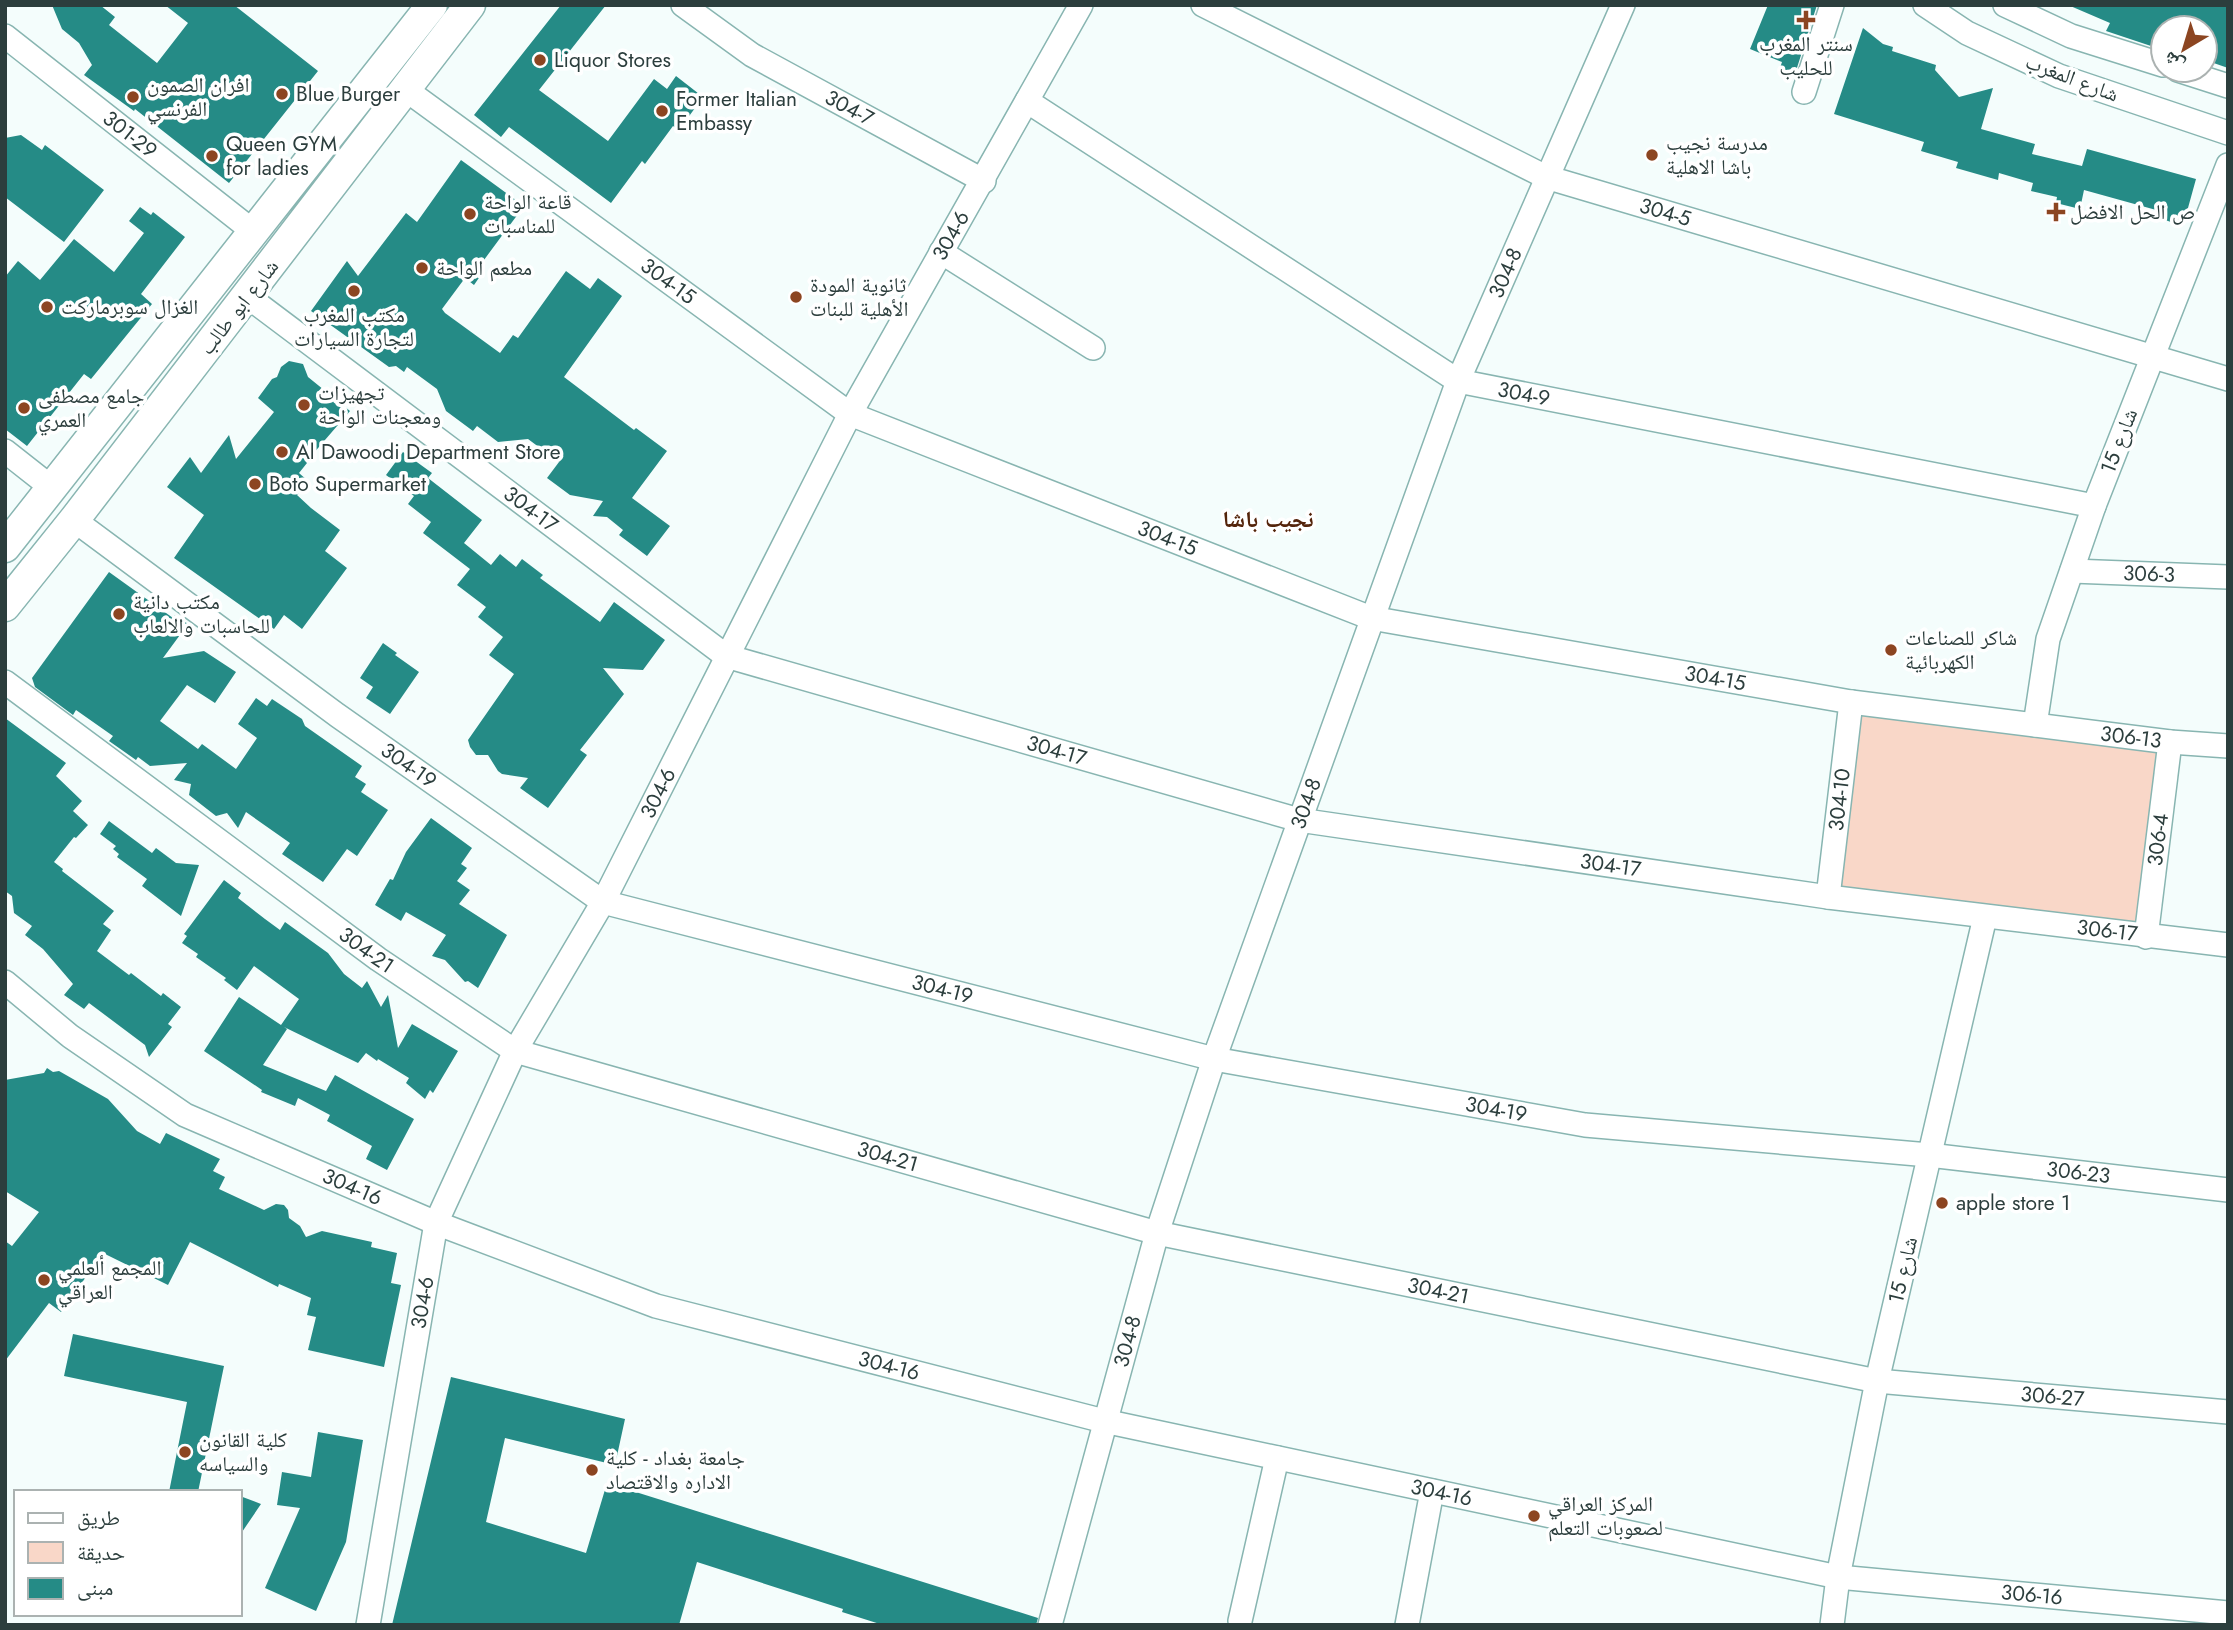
<svg xmlns="http://www.w3.org/2000/svg" width="2233" height="1630" viewBox="0 0 2233 1630" font-family="Jost,'Noto Naskh Arabic',sans-serif">
	<rect width="100%" height="100%" fill="#f4fdfc"/>
	<path fill="#f9d7c8" d="M 1851,702 L 2170,742 L 2146,937 L 1828,897 Z"/>
	<path fill="#258b86" d="M 52,5 L 100,5 L 115,17 L 109,25 L 157,63 L 188,23 L 165,5 L 234,5 L 318,71 L 229,183 L 135,109 L 134,111 L 84,75 L 92,65 L 79,43 L 62,29 Z
		M 561,5 L 606,5 L 539,90 L 608,141 L 654,79 L 667,89 L 676,76 L 703,97 L 679,130 L 673,126 L 645,164 L 642,161 L 611,203 L 509,127 L 501,137 L 474,115 Z
		M 1768,5 L 1817,5 L 1795,74 L 1780,68 L 1782,62 L 1750,49 Z
		M 2068,5 L 2228,5 L 2228,68 L 2205,60 L 2205,28 L 2163,28 L 2163,50 L 2106,31 L 2110,23 Z
		M 1863,28 L 1883,44 L 1893,47 L 1892,51 L 1936,65 L 1935,70 L 1959,97 L 1993,88 L 1981,129 L 2035,144 L 2032,154 L 2082,166 L 2087,149 L 2196,179 L 2183,226 L 2165,220 L 2167,213 L 2084,190 L 2080,209 L 2056,203 L 2057,197 L 2031,191 L 2033,183 L 1999,173 L 1998,180 L 1956,168 L 1958,162 L 1921,151 L 1924,142 L 1834,114 Z
		M 21,135 L 42,150 L 45,145 L 104,190 L 64,242 L 5,197 L 5,138 Z
		M 461,160 L 524,206 L 478,268 L 483,272 L 474,285 L 465,278 L 442,309 L 445,313 L 500,353 L 513,335 L 518,338 L 566,271 L 590,289 L 598,278 L 622,296 L 564,377 L 634,430 L 636,428 L 667,451 L 632,498 L 670,526 L 647,556 L 619,535 L 623,530 L 607,517 L 593,516 L 603,501 L 570,495 L 547,478 L 559,462 L 528,439 L 498,442 L 477,426 L 473,431 L 446,411 L 437,389 L 407,367 L 404,372 L 396,366 L 389,367 L 311,311 L 347,261 L 358,276 L 406,213 L 417,222 Z
		M 140,207 L 151,215 L 153,212 L 185,237 L 141,294 L 152,304 L 91,379 L 84,374 L 27,446 L 5,429 L 5,277 L 18,261 L 40,280 L 74,239 L 114,272 L 144,233 L 129,221 Z
		M 289,361 L 303,364 L 308,377 L 350,411 L 306,462 L 307,463 L 299,473 L 308,481 L 297,495 L 311,508 L 340,530 L 325,551 L 347,568 L 302,629 L 284,615 L 274,629 L 174,558 L 204,515 L 167,487 L 190,457 L 201,473 L 229,435 L 236,459 L 274,412 L 258,398 L 272,379 L 277,377 L 281,367 Z
		M 403,452 L 432,473 L 428,478 L 482,520 L 464,543 L 491,565 L 500,554 L 516,567 L 522,559 L 543,575 L 540,578 L 600,622 L 614,602 L 665,640 L 643,670 L 603,668 L 624,694 L 580,750 L 587,755 L 548,808 L 520,788 L 528,778 L 502,774 L 498,771 L 488,755 L 476,755 L 470,747 L 468,740 L 514,674 L 489,655 L 503,637 L 478,617 L 486,607 L 457,585 L 470,569 L 423,533 L 431,522 L 408,504 L 414,496 L 386,475 Z
		M 109,572 L 173,618 L 175,615 L 188,624 L 163,658 L 204,651 L 236,672 L 215,703 L 187,685 L 160,721 L 198,749 L 202,744 L 236,769 L 257,738 L 238,724 L 256,698 L 267,706 L 272,699 L 302,719 L 305,726 L 362,766 L 355,777 L 366,784 L 361,792 L 388,810 L 357,856 L 347,849 L 323,882 L 282,854 L 290,843 L 246,812 L 238,828 L 227,813 L 216,816 L 189,795 L 191,784 L 174,780 L 187,763 L 150,766 L 138,757 L 136,760 L 109,741 L 113,736 L 76,710 L 73,715 L 35,687 L 32,678 Z
		M 383,643 L 397,653 L 395,655 L 419,672 L 390,714 L 366,698 L 373,687 L 360,678 Z
		M 5,718 L 66,763 L 56,776 L 82,801 L 73,811 L 88,825 L 76,838 L 74,837 L 54,862 L 63,869 L 62,871 L 114,911 L 103,924 L 111,930 L 97,951 L 129,975 L 131,973 L 161,996 L 163,993 L 181,1007 L 168,1024 L 172,1027 L 149,1057 L 145,1045 L 89,1003 L 84,1009 L 64,995 L 73,984 L 43,949 L 25,935 L 32,926 L 14,913 L 12,896 L 5,891 Z
		M 431,818 L 472,848 L 461,864 L 467,868 L 457,881 L 470,890 L 459,904 L 507,935 L 478,988 L 468,981 L 465,982 L 445,960 L 432,956 L 446,935 L 406,912 L 401,921 L 375,905 L 390,879 L 393,880 L 406,852 Z
		M 109,821 L 152,853 L 156,848 L 176,863 L 199,865 L 181,916 L 142,886 L 147,879 L 117,857 L 119,854 L 113,849 L 116,846 L 100,834 Z
		M 224,880 L 241,893 L 238,898 L 265,919 L 280,930 L 285,922 L 328,953 L 344,974 L 362,988 L 367,981 L 381,1007 L 388,995 L 398,1048 L 412,1024 L 458,1051 L 433,1093 L 430,1090 L 425,1099 L 406,1083 L 409,1078 L 378,1059 L 377,1061 L 366,1053 L 358,1063 L 284,1027 L 287,1029 L 263,1065 L 326,1091 L 335,1075 L 414,1119 L 387,1170 L 366,1159 L 372,1146 L 327,1121 L 330,1115 L 298,1098 L 295,1106 L 261,1092 L 262,1090 L 204,1051 L 239,997 L 281,1025 L 299,999 L 254,966 L 237,990 L 224,980 L 226,978 L 196,957 L 198,954 L 182,943 L 187,936 L 184,934 Z
		M 47,1068 L 53,1072 L 59,1071 L 108,1099 L 137,1131 L 160,1144 L 166,1133 L 220,1159 L 213,1171 L 225,1177 L 219,1189 L 264,1210 L 276,1204 L 284,1205 L 288,1210 L 289,1218 L 300,1226 L 306,1237 L 322,1231 L 372,1242 L 371,1247 L 397,1253 L 391,1283 L 401,1285 L 384,1367 L 308,1350 L 316,1317 L 307,1315 L 311,1298 L 279,1284 L 278,1287 L 190,1242 L 168,1285 L 103,1253 L 61,1312 L 49,1303 L 5,1361 L 5,1241 L 12,1246 L 39,1212 L 5,1191 L 5,1080 L 44,1073 Z
		M 73,1334 L 224,1366 L 198,1492 L 169,1492 L 187,1402 L 64,1376 Z
		M 451,1377 L 625,1419 L 615,1465 L 505,1438 L 486,1522 L 586,1553 L 607,1483 L 1038,1618 L 1036,1625 L 883,1625 L 842,1612 L 843,1609 L 697,1562 L 679,1625 L 392,1625 Z
		M 318,1432 L 363,1440 L 346,1542 L 316,1611 L 265,1588 L 300,1508 L 277,1505 L 282,1472 L 311,1477 Z
		M 240,1496 L 261,1504 L 240,1535 Z"/>
	<g fill="none" stroke-linecap="round" stroke-linejoin="round">
		<g stroke="#88b5b1" stroke-width="26">
			<g id="minor">
				<path id="s1" d="M 683,5 L 752,55 L 984,181"/>
				<path id="s2" d="M 1203,5 L 1546,177 L 2228,379"/>
				<path d="M 1925,5 L 1967,33 L 2059,76 L 2228,133"/>
				<path d="M 2005,5 L 2071,36 L 2163,65"/>
				<path id="s3" d="M 5,36 L 254,232"/>
				<path d="M 2178,70 L 2228,86"/>
				<path id="s4" d="M 405,89 L 850,414 L 1371,618 L 1851,702 L 2170,742 L 2228,746"/>
				<path d="M 1804,92 L 1832,5"/>
				<path id="s5" d="M 1027,101 L 1458,381 L 2094,506"/>
				<path d="M 941,252 L 1093,348"/>
				<path id="s6" d="M 247,296 L 726,656 L 1299,820 L 1828,897 L 2228,945"/>
				<path d="M 5,451 L 52,488"/>
				<path id="s7" d="M 74,520 L 337,715 L 603,902 L 1214,1059 L 1585,1125 L 1929,1155 L 2228,1190"/>
				<path id="s8" d="M 2072,571 L 2228,577"/>
				<path id="s9" d="M 5,682 L 378,959 L 515,1051 L 1157,1233 L 1877,1381 L 2228,1412"/>
				<path d="M 2035,725 L 2048,639 L 2094,506 L 2228,165"/>
				<path id="s10" d="M 1828,897 L 1851,702"/>
				<path id="s11" d="M 2146,937 L 2170,742"/>
				<path id="s12" d="M 5,982 L 70,1036 L 185,1115 L 436,1223 L 656,1306 L 1104,1421 L 1838,1577 L 2228,1613"/>
				<path d="M 1240,1621 L 1277,1458"/>
				<path id="s13" d="M 368,1625 L 436,1223 L 515,1051 L 603,902 L 850,414 L 1081,5"/>
				<path id="s14" d="M 1050,1625 L 1157,1233 L 1214,1059 L 1458,381 L 1623,5"/>
				<path d="M 1407,1625 L 1432,1491"/>
				<path d="M 1832,1625 L 1838,1577 L 1877,1381 L 1985,917"/>
			</g>
		</g>
		<g stroke="#88b5b1" stroke-width="33">
			<path id="major" d="M 5,547 L 432,5
				M 5,606 L 74,520 L 470,5"/>
		</g>
		<use href="#minor" stroke="#fff" stroke-width="23"/>
		<use href="#major" stroke="#fff" stroke-width="30"/>
	</g>
	<g fill="#8c4521" stroke="#fff" stroke-width="2.5">
		<path d="M1802.5 9.5h7v7h7v7h-7v7h-7v-7h-7v-7h7z"/>
		<circle cx="540" cy="60" r="7"/>
		<circle cx="282" cy="94" r="7"/>
		<circle cx="133" cy="97" r="7"/>
		<circle cx="662" cy="111" r="7"/>
		<circle cx="1652" cy="155" r="7"/>
		<circle cx="212" cy="156" r="7"/>
		<path d="M2052.5 201.5h7v7h7v7h-7v7h-7v-7h-7v-7h7z"/>
		<circle cx="470" cy="214" r="7"/>
		<circle cx="422" cy="268" r="7"/>
		<circle cx="354" cy="291" r="7"/>
		<circle cx="796" cy="297" r="7"/>
		<circle cx="47" cy="307" r="7"/>
		<circle cx="304" cy="405" r="7"/>
		<circle cx="24" cy="408" r="7"/>
		<circle cx="282" cy="452" r="7"/>
		<circle cx="255" cy="484" r="7"/>
		<circle cx="119" cy="614" r="7"/>
		<circle cx="1891" cy="650" r="7"/>
		<circle cx="1942" cy="1203" r="7"/>
		<circle cx="44" cy="1280" r="7"/>
		<circle cx="185" cy="1452" r="7"/>
		<circle cx="592" cy="1470" r="7"/>
		<circle cx="1534" cy="1516" r="7"/>
	</g>
	<g text-anchor="middle" dominant-baseline="central" stroke-width="7" stroke-linejoin="round" paint-order="stroke">
		<g font-size="21" fill="#2c3e3d" stroke="#fff" text-anchor="start">
			<text x="1806" y="44" text-anchor="middle">سنتر المغرب<tspan x="1806" dy="24">للحليب</tspan></text>
			<text x="554" y="60">Liquor Stores</text>
			<text x="147" y="85">افران الصمون<tspan x="147" dy="24">الفرنسي</tspan></text>
			<text x="296" y="94">Blue Burger</text>
			<text x="676" y="99">Former Italian<tspan x="676" dy="24">Embassy</tspan></text>
			<text x="1666" y="143">مدرسة نجيب<tspan x="1666" dy="24">باشا الاهلية</tspan></text>
			<text x="226" y="144">Queen GYM<tspan x="226" dy="24">for ladies</tspan></text>
			<text x="484" y="202">قاعة الواحة<tspan x="484" dy="24">للمناسبات</tspan></text>
			<text x="2070" y="212">ص الحل الافضل</text>
			<text x="436" y="268">مطعم الواحة</text>
			<text x="810" y="285">ثانوية المودة<tspan x="810" dy="24">الأهلية للبنات</tspan></text>
			<text x="61" y="307">الغزال سوبرماركت</text>
			<text x="354" y="315" text-anchor="middle">مكتب المغرب<tspan x="354" dy="24">لتجارة السيارات</tspan></text>
			<text x="318" y="393">تجهيزات<tspan x="318" dy="24">ومعجنات الواحة</tspan></text>
			<text x="38" y="396">جامع مصطفى<tspan x="38" dy="24">العمري</tspan></text>
			<text x="296" y="452">Al Dawoodi Department Store</text>
			<text x="269" y="484">Boto Supermarket</text>
			<text x="133" y="602">مكتب دانية<tspan x="133" dy="24">للحاسبات والالعاب</tspan></text>
			<text x="1905" y="638">شاكر للصناعات<tspan x="1905" dy="24">الكهربائية</tspan></text>
			<text x="1956" y="1203">apple store 1</text>
			<text x="58" y="1268">المجمع ألعلمي<tspan x="58" dy="24">العراقي</tspan></text>
			<text x="199" y="1440">كلية القانون<tspan x="199" dy="24">والسياسه</tspan></text>
			<text x="606" y="1458">جامعة بغداد - كلية<tspan x="606" dy="24">الاداره والاقتصاد</tspan></text>
			<text x="1548" y="1504">المركز العراقي<tspan x="1548" dy="24">لصعوبات التعلم</tspan></text>
		</g>
		<g font-size="21" fill="#2c3e3d" stroke="#fff">
			<text transform="translate(2072 78) rotate(21)">شارع المغرب</text>
			<text stroke="none"><textPath href="#s1" startOffset="196">304-7</textPath></text>
			<text stroke="none"><textPath href="#s3" startOffset="159">301-29</textPath></text>
			<text stroke="none"><textPath href="#s2" startOffset="508">304-5</textPath></text>
			<text stroke="none"><textPath href="#s13" startOffset="1522">304-6</textPath></text>
			<text stroke="none"><textPath href="#s14" startOffset="1428">304-8</textPath></text>
			<text stroke="none"><textPath href="#s4" startOffset="326">304-15</textPath></text>
			<text transform="translate(239 307) rotate(-52)">شارع ابو طالب</text>
			<text stroke="none"><textPath href="#s5" startOffset="581">304-9</textPath></text>
			<text transform="translate(2119 441) rotate(-69)">شارع 15</text>
			<text stroke="none"><textPath href="#s6" startOffset="355">304-17</textPath></text>
			<text stroke="none"><textPath href="#s4" startOffset="892">304-15</textPath></text>
			<text stroke="none"><textPath href="#s8" startOffset="77">306-3</textPath></text>
			<text stroke="none"><textPath href="#s4" startOffset="1460">304-15</textPath></text>
			<text stroke="none"><textPath href="#s4" startOffset="1880">306-13</textPath></text>
			<text stroke="none"><textPath href="#s6" startOffset="943">304-17</textPath></text>
			<text stroke="none"><textPath href="#s7" startOffset="415">304-19</textPath></text>
			<text stroke="none"><textPath href="#s13" startOffset="892">304-6</textPath></text>
			<text stroke="none"><textPath href="#s10" startOffset="98">304-10</textPath></text>
			<text stroke="none"><textPath href="#s14" startOffset="861">304-8</textPath></text>
			<text stroke="none"><textPath href="#s11" startOffset="98">306-4</textPath></text>
			<text stroke="none"><textPath href="#s6" startOffset="1510">304-17</textPath></text>
			<text stroke="none"><textPath href="#s6" startOffset="2011">306-17</textPath></text>
			<text stroke="none"><textPath href="#s9" startOffset="450">304-21</textPath></text>
			<text stroke="none"><textPath href="#s7" startOffset="1003">304-19</textPath></text>
			<text stroke="none"><textPath href="#s7" startOffset="1570">304-19</textPath></text>
			<text stroke="none"><textPath href="#s9" startOffset="1017">304-21</textPath></text>
			<text stroke="none"><textPath href="#s7" startOffset="2156">306-23</textPath></text>
			<text stroke="none"><textPath href="#s12" startOffset="406">304-16</textPath></text>
			<text transform="translate(1903 1270) rotate(-77)">شارع 15</text>
			<text stroke="none"><textPath href="#s9" startOffset="1584">304-21</textPath></text>
			<text stroke="none"><textPath href="#s13" startOffset="327">304-6</textPath></text>
			<text stroke="none"><textPath href="#s14" startOffset="294">304-8</textPath></text>
			<text stroke="none"><textPath href="#s12" startOffset="973">304-16</textPath></text>
			<text stroke="none"><textPath href="#s9" startOffset="2208">306-27</textPath></text>
			<text stroke="none"><textPath href="#s12" startOffset="1540">304-16</textPath></text>
			<text stroke="none"><textPath href="#s12" startOffset="2140">306-16</textPath></text>
		</g>
		<g font-size="23" font-weight="bold" fill="#54240b" stroke="#fff">
			<text x="1268" y="519">نجيب باشا</text>
		</g>
	</g>
	<rect width="2233" height="1630" fill="none" stroke="#2c3e3d" stroke-width="14"/>
	<rect x="14" y="1490" width="228" height="126" fill="#ffffff" stroke="#abb2b1" stroke-width="2"/>
	<rect x="28" y="1513" width="35" height="10" fill="#ffffff" stroke="#abb2b1" stroke-width="2"/>
	<text x="77" y="1525" font-size="21" fill="#2c3e3d">طريق</text>
	<rect x="28" y="1542" width="35" height="21" fill="#f9d7c8" stroke="#abb2b1" stroke-width="2"/>
	<text x="77" y="1560" font-size="21" fill="#2c3e3d">حديقة</text>
	<rect x="28" y="1578" width="35" height="21" fill="#258b86" stroke="#abb2b1" stroke-width="2"/>
	<text x="77" y="1595" font-size="21" fill="#2c3e3d">مبنى</text>
	<g transform="translate(2184 49) rotate(218)"><circle r="33" fill="#ffffff" stroke="#abb2b1" stroke-width="2"/>
	<path d="M0-5L12 26L0 18L-12 26Z" fill="#8c4521"/>
	<text y="-10" font-size="19" font-weight="bold" text-anchor="middle" fill="#2c3e3d">ش</text>
	</g>
</svg>
